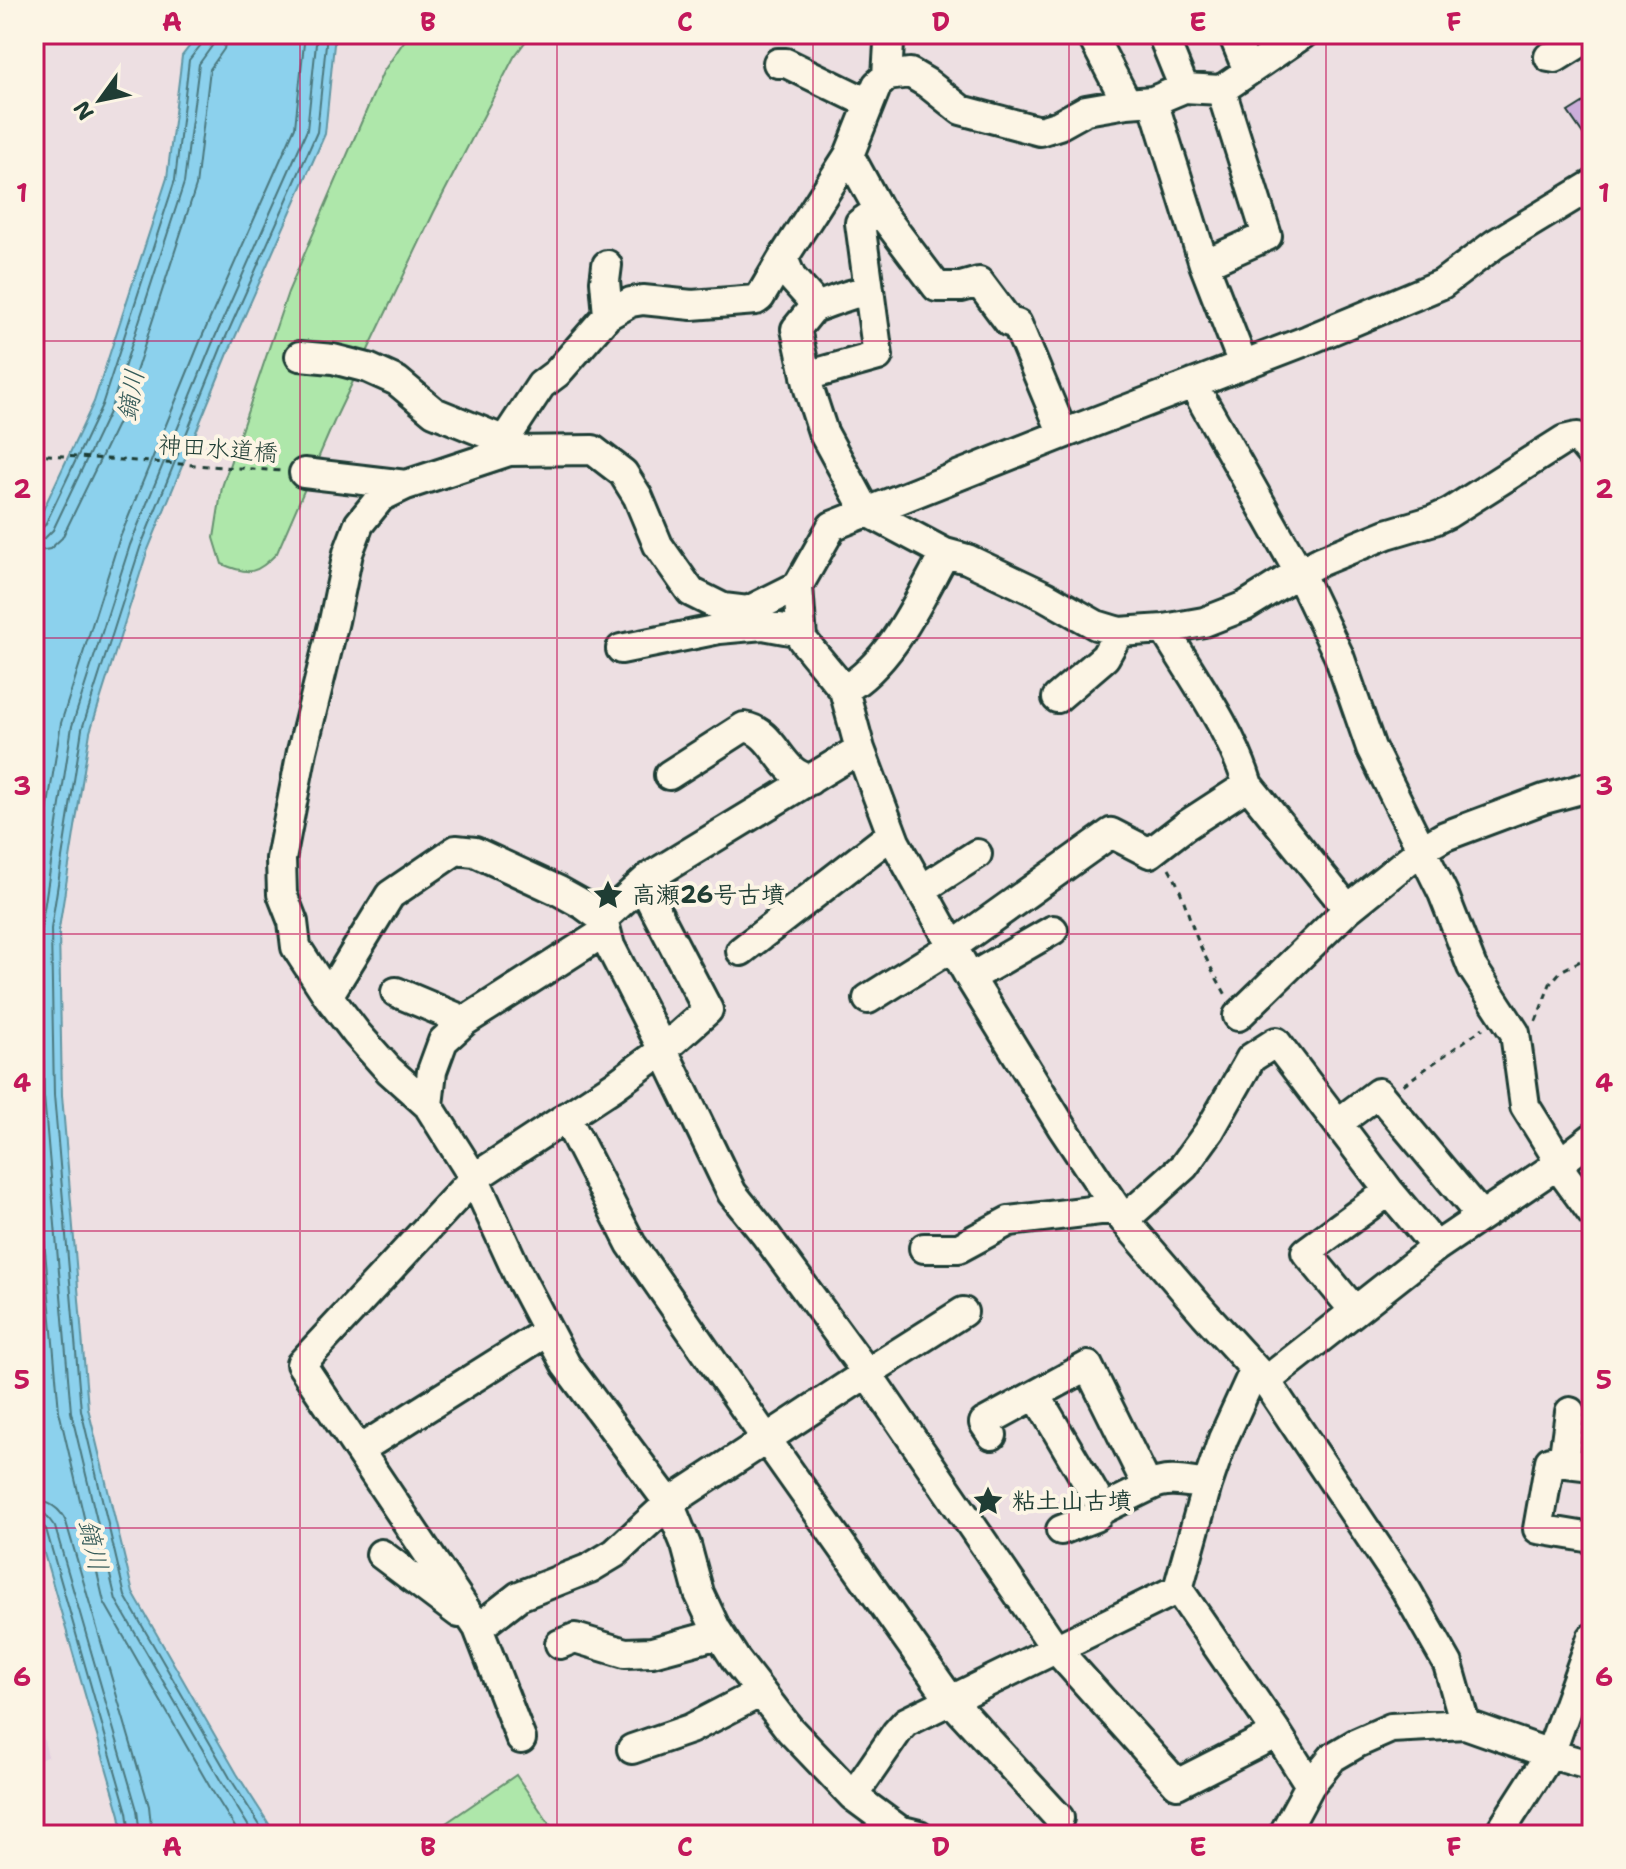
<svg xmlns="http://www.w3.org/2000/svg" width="1626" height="1869" viewBox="0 0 1626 1869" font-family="'Shantell Sans','Klee One',sans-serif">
	<rect width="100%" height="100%" fill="#eddfe2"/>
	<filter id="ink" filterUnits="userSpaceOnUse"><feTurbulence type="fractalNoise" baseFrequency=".0125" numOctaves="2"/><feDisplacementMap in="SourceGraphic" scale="16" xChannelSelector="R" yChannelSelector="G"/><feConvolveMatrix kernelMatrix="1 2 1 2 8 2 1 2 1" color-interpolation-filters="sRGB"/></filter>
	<g filter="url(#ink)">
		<path fill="#e3d0e0" d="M 34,1702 L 48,1756 L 34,1763 Z"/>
		<path fill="#aee7aa" stroke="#66926f" stroke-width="2" d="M 409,34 L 531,34 L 514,57 L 434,212 L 336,417 L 277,553 C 256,574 250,576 222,564 L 214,538 L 222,487 L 288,292 L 383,72 Z
			M 516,1775 L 557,1835 L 435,1835 L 433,1832 Z"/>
		<path fill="#8cd1ed" stroke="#6096a3" stroke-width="2" d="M 199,34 L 335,34 L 325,134 L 229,351 L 147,552 L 90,732 L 59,929 L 62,1095 L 88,1408 L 133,1593 L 237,1774 L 276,1835 L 123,1835 L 120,1815 L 34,1519 L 34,529 L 94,402 L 167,178 L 182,56 Z"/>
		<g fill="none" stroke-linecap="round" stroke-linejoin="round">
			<path stroke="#4b787e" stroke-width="2" d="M 34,530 L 41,529 L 45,525 L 102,405 L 175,180 L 189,60 L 204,41 L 205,34
				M 34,540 L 45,538 L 53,530 L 111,408 L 184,183 L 199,64 L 212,46 L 215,34
				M 34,552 L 50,549 L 62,538 L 123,412 L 196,186 L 210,69 L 224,49 L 227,34
				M 34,894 L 61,723 L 119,540 L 201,339 L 295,127 L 305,34
				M 34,1124 L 59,1411 L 104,1602 L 211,1789 L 240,1835
				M 34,1500 C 49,1501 60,1508 66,1522 L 149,1806 L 152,1835
				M 34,1512 L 46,1515 L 55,1527 L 137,1810 L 140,1835
				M 34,1523 L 41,1524 L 46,1529 L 127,1812 L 130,1835
				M 254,1835 L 222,1783 L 116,1600 L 71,1412 L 44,1096 L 41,929 L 72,726 L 130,545 L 212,344 L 307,130 L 317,34
				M 266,1835 L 230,1778 L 125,1596 L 81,1410 L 54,1095 L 51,929 L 82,729 L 140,548 L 221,348 L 317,132 L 327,34"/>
		</g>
		<path fill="#cbadda" stroke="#1f3d34" stroke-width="2" d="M 1592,97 L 1592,147 L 1568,112 Z"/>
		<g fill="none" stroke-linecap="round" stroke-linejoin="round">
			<g stroke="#1f3d34" stroke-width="34">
				<path id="minor" d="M 1091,34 L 1127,103
					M 1162,34 L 1184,88
					M 1233,34 L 1248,71
					M 1303,34 L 1221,90 L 1184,88 L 1153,101 L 1127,103 L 1086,110 L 1059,125 L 1040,131 L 961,110 L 927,83 L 910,73 L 887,76 L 877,85 L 849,155 L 783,258 L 791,277 L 809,297 L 813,308 L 796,329 L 809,389 L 823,432 L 866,511 L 945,553 L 967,559 L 1045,596 L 1096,625 L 1119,632 L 1164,629 L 1204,622 L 1245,606 L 1299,572 L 1321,561 L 1387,534 L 1434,520 L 1449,513 L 1564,440 L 1577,437 L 1592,455
					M 1549,57 L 1555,58 L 1592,35
					M 778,63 L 786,63 L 868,103
					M 887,76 L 889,44 L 887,34
					M 1153,101 L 1204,264 L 1243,364
					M 849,155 L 879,210 L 937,287 L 961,287 L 979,282 L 1009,322 L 1017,324 L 1063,434
					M 1204,264 L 1267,236 L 1221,90
					M 607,265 L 605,281 L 608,315
					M 813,308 C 829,303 852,292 868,291
					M 300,356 L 333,359 L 368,368 L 397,381 L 434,412 L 498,438 L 509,451
					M 806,376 L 878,356 L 860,223 L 879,210
					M 1193,384 L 1299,572 L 1339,656 L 1371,748 L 1443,893 L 1472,967 L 1515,1033 L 1525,1106 L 1553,1151 L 1557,1165 L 1592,1213
					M 509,451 L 508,435 L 541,385 L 557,373 L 608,315 L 631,302 L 643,300 L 692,305 L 756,300 L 760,297 L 783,258
					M 304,473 L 406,485
					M 798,586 L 802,639 L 844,690 L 860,749 L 895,842 L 970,978 L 1062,1127 L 1124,1220 L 1205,1314 L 1266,1381 L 1406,1590 L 1448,1664 L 1465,1724
					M 621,649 L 719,629 L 763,625 L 801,632
					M 844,690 C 893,661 918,601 945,553
					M 1057,698 L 1105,657 L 1119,632
					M 669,775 L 744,727 C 768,730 776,756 792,770 C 797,775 804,777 810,780
					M 921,890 L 977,854
					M 1348,909 L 1421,850 L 1445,836 L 1544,799 L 1592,786
					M 603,919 L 648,878 L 860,749
					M 741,951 L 892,834
					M 970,978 L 1053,930
					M 396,992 L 465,1021
					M 328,996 L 390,895 L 456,850 L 475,852 L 559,891 L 584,905 L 603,919 L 610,946 L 663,1050 L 732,1193 L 765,1234 L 867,1373 L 1056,1649 L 1177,1784 L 1277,1733
					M 868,999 L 953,946 L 1111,833 L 1150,853 L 1185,826 L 1248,785 C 1231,729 1194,679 1164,629
					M 1238,1016 L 1348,909 L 1248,785
					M 428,1105 L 432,1071 L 443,1041 L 465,1021 L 606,931
					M 566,1117 L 631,1244 L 767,1440 L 950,1699 L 1059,1818
					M 1338,1123 L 1378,1093 L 1481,1216
					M 1124,1220 L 1184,1166 L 1210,1130 L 1251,1058 L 1276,1042 L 1389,1191 L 1436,1247
					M 924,1248 L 959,1248 L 1009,1221 L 1116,1208
					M 1354,1310 L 1306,1252 L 1389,1191
					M 1255,1369 L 1223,1439 L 1207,1485 L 1178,1589 L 1277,1733 L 1310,1785
					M 1266,1381 L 1436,1247 L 1557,1165 L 1592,1138
					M 1036,1395 L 1103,1509 L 1148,1487
					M 992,1435 L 984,1423 L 1088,1366 L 1148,1487 C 1166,1476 1187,1482 1207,1485
					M 359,1450 L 548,1331
					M 1563,1463 L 1570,1412
					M 1592,1466 L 1550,1461 L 1538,1529 L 1592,1538
					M 1061,1530 L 1095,1517 L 1103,1509
					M 381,1554 L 459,1613
					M 478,1628 L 519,1596 L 590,1568 L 615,1553 L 669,1503 L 867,1373 L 963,1312
					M 560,1644 L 575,1638 L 625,1653 L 652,1652 L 719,1634
					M 521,1739 L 478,1628 L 301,1364 L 474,1178 L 614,1086 L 663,1050 L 708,1010 L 642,884
					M 632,1749 L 690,1729 L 761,1692
					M 853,1796 L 897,1732 L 906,1722 L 1178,1589
					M 919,1835 L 899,1830 L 853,1796 L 790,1730 L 736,1660 L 716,1629 L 699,1593 L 686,1545 L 669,1503 L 566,1365 L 519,1276 L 474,1178 L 428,1105 L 389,1070 L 357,1034 L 328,996 L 296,947 L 293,922 L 282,894 L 281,859 L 302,751 L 334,621 L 348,553 L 359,524 L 381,497 L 406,485 L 509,451 L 593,450 L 623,473 L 638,497 L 658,545 L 691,592 L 723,608 L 748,611 L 798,586 L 832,526 L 1063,434 L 1308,340 L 1442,284 L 1495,244 L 1592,185
					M 1283,1835 L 1310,1785 L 1333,1757 L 1357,1743 L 1391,1728 L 1465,1724 L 1550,1754 L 1592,1766
					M 1498,1835 L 1550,1754 L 1592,1638"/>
			</g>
			<path stroke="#1f3d34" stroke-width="3" stroke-dasharray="6 6" stroke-linecap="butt" d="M 34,454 L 282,471
				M 1590,479 L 1587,490 L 1592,546
				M 1169,868 C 1182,890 1186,909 1195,933 C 1203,955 1215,975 1226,995
				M 1536,1021 L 1550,984 L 1561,971 L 1592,955
				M 1403,1085 L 1483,1028"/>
			<use href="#minor" stroke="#fcf5e5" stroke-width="28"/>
		</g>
	</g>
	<path fill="none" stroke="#c2185b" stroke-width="2" stroke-opacity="0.55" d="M 300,34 L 300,1835M 557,34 L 557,1835M 813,34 L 813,1835M 1069,34 L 1069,1835M 1326,34 L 1326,1835M 34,341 L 1592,341M 34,638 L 1592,638M 34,934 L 1592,934M 34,1231 L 1592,1231M 34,1528 L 1592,1528"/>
	<defs>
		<g id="sight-bare" transform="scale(2.4)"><path d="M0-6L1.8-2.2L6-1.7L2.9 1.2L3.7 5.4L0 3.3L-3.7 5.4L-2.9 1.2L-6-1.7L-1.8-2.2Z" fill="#1f3d34" stroke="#fcf5e5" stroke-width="2.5" paint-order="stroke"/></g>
	</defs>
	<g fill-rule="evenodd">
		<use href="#sight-bare" x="608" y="895"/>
		<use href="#sight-bare" x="988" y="1501"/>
	</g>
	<g text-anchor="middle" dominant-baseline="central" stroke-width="8" stroke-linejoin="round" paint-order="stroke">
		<g font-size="24" fill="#1f3d34" stroke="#fcf5e5">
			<text transform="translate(218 449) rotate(4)">神田水道橋</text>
		</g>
		<g font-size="24" font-weight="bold" fill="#1f3d34" stroke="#fcf5e5" text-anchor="start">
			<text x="632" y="895">高瀬26号古墳</text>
			<text x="1012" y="1501">粘土山古墳</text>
		</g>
		<g font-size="26" font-style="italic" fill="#355b59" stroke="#fcf5e5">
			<text transform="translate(130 395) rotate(-80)">鏑川</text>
			<text transform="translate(94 1545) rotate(77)">鏑川</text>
		</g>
	</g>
	<rect width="1626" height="1869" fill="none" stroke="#fcf5e5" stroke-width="88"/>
	<g transform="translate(100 100) rotate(237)" stroke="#fcf5e5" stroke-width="6" paint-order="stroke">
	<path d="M0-6L14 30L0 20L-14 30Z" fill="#1f3d34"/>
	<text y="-12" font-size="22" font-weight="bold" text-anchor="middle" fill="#1f3d34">N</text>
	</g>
	<rect x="44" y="44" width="1538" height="1781" fill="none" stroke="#c2185b" stroke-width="3"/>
	<g font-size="26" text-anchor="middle" font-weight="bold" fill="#c2185b">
		<text x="172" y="31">A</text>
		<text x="428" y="31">B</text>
		<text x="685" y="31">C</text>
		<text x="941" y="31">D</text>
		<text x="1198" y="31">E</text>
		<text x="1454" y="31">F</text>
		<text x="22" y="202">1</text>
		<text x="1604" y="202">1</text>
		<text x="22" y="498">2</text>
		<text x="1604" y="498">2</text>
		<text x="22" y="795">3</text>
		<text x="1604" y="795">3</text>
		<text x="22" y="1092">4</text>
		<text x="1604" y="1092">4</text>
		<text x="22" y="1389">5</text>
		<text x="1604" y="1389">5</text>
		<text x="22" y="1686">6</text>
		<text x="1604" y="1686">6</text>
		<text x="172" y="1856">A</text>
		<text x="428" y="1856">B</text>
		<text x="685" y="1856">C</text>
		<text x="941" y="1856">D</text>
		<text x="1198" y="1856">E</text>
		<text x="1454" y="1856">F</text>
	</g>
</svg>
